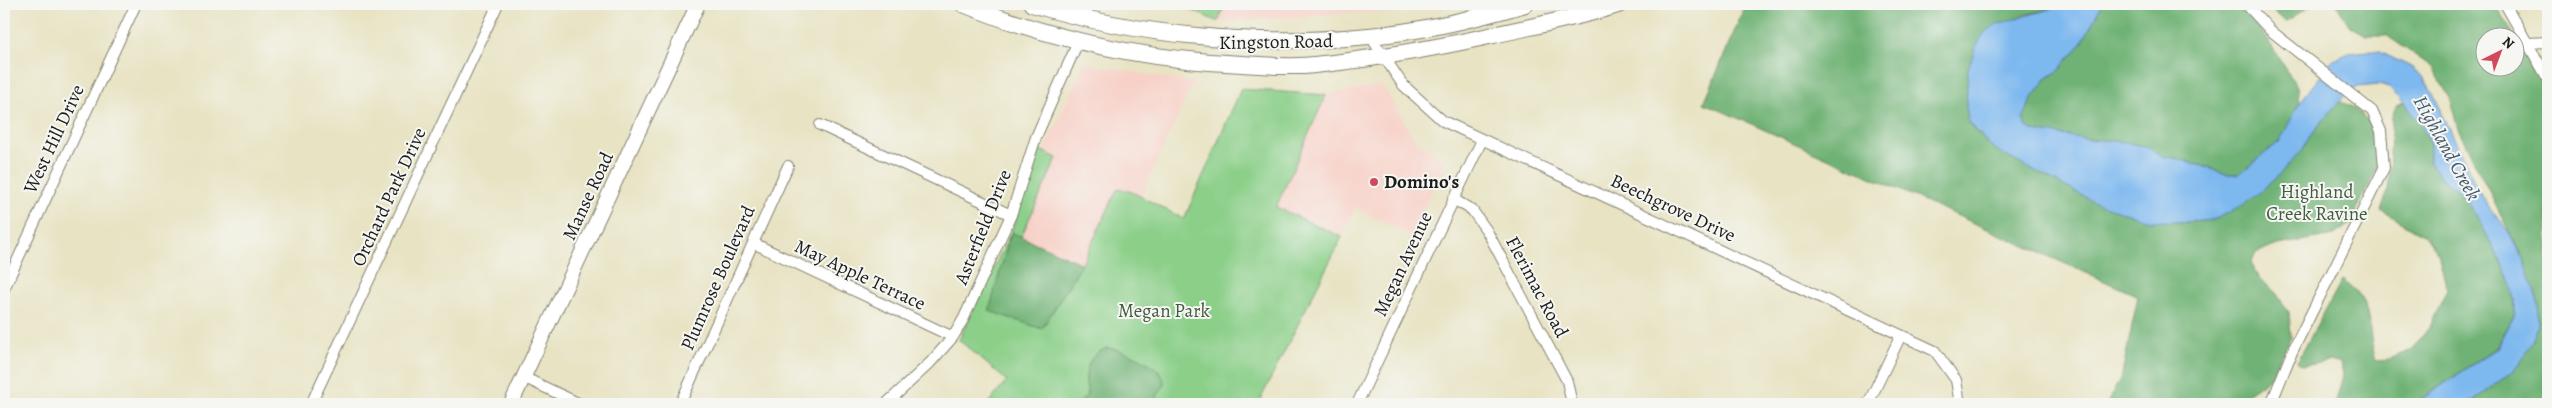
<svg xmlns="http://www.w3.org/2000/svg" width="2552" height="408" viewBox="0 0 2552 408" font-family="Alegreya,serif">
	<rect width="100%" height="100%" fill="#f6f6f2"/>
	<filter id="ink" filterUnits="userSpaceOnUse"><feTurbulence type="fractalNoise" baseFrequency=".02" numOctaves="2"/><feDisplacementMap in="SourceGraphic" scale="10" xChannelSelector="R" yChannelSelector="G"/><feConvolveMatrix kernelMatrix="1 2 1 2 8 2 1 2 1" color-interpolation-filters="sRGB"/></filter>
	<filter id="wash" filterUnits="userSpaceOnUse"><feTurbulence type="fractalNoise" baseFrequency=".0096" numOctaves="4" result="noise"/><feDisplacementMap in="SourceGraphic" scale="20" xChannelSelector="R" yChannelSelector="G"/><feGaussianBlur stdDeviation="1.12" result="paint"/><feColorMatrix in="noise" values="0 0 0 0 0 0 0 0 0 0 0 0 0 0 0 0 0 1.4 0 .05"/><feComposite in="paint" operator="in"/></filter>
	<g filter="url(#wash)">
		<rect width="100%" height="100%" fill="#e8e3c3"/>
		<path fill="#f7d1c8" d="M 1225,4 L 1458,4 L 1445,7 L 1218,22 Z
			M 1085,63 L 1193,83 L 1141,196 L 1118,188 L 1082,264 L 1021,237 L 1057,159 L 1043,152 Z
			M 1382,85 L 1415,140 L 1445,162 L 1411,236 L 1355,208 L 1342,237 L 1275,207 L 1326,95 Z"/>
		<path fill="#8bcf89" stroke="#547652" d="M 1178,4 L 1225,4 L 1218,22 Z
			M 1241,89 L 1326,95 L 1276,207 L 1342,237 L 1258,404 L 988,404 L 1007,381 L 959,340 L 1011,232 L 1040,150 L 1057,158 L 1021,237 L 1082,264 L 1118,188 L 1132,192 L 1184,219 Z"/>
		<path fill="#70b275" stroke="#466748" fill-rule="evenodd" d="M 1746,4 L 2059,4 L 2050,9 L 2023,15 L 1968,69 L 1966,107 L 1969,122 L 1977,133 L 2011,159 L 2150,221 L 2189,222 L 2212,220 L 2303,149 L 2310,136 L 2339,101 L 2355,108 L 2369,123 L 2377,143 L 2379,164 L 2350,224 L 2334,235 L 2278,245 L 2258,252 L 2251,263 L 2259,278 L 2276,293 L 2289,312 L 2291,337 L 2270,378 L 2248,393 L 2236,404 L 2107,404 L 2122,375 L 2138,296 L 1704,103 Z
			M 2102,4 L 2239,4 L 2262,31 L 2298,88 L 2300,102 L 2279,142 L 2239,174 L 2226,174 L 2185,160 L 2162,156 L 2149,148 L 2033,131 L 2026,126 L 2023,119 L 2032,98 L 2046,79 L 2058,71 L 2082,43 Z
			M 2265,4 L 2312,4 L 2286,22 Z
			M 2337,4 L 2496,4 L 2548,94 L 2548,404 L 2468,404 L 2515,370 L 2527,267 L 2457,127 L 2451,100 L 2432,67 L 2386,35 L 2366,35 L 2349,25 ZM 2484,38 L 2514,38 L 2514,68 L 2484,68 Z
			M 2404,103 L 2420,122 L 2430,142 L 2430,162 L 2442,179 L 2457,189 L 2476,215 L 2510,279 L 2514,291 L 2515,314 L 2496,348 L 2414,404 L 2335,404 L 2343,376 L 2341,362 L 2329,361 L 2302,366 L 2297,362 L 2342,280 C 2376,302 2365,326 2376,360 L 2390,359 L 2413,349 L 2431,325 L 2447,289 L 2438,253 L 2425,236 L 2381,210 L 2388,191 L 2392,117 L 2396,106 Z
			M 1011,232 L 1082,264 L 1042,329 L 989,311 Z
			M 1107,348 C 1121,348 1165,365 1164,383 C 1163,391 1155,396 1154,404 L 1077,404 C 1080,402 1084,399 1086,396 C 1088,392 1087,388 1086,384 C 1085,367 1090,354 1107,348 Z"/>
		<path fill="#7db8ef" stroke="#4c6a86" d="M 2059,4 L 2102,4 L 2082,43 L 2058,71 L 2046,79 L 2032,98 L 2023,119 L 2026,126 L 2033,131 L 2089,139 L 2126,142 L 2149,148 L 2162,156 L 2185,160 L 2226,174 L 2239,174 L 2279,142 L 2300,102 L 2333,60 L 2349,53 L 2368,51 L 2380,52 L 2411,67 L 2424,78 L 2434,95 L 2478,190 L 2510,234 L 2527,267 L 2538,302 L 2538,322 L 2534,341 L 2515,370 L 2468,404 L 2414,404 L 2497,348 L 2515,314 L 2515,300 L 2510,279 L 2476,215 L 2457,189 L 2442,179 L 2430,162 L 2430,142 L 2420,123 L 2404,103 L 2389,88 L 2379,85 L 2356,87 L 2339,101 L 2310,136 L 2303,149 L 2277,177 L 2259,193 L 2231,212 L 2212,220 L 2189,222 L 2150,221 L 2101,205 L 2011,159 L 1990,146 L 1969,122 L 1966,107 L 1968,69 L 1976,46 L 1984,33 L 1997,24 L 2050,9 Z"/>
	</g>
	<g filter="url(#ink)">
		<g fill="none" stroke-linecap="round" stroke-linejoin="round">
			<g stroke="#828070" stroke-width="12">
				<path id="street" d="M 2246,4 L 2270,30 L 2372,111 L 2381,131 L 2384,168 L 2292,352 L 2271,404
					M 2505,4 L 2548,79
					M 1370,36 L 1403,85 L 1443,121 L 1935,351 L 1956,380 L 1960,404
					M 2528,43 L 2548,42
					M 820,125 L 1011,215
					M 1453,199 L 1472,210 L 1487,231 L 1567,381 L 1572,404
					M 753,243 L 953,337
					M 4,289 L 136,4
					M 523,377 L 580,404
					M 311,404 L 498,4
					M 680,404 L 788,166
					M 886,404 L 930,363 L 953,337 L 964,318 L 1011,215 L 1036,137 L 1078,42
					M 1357,404 L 1482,140
					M 1868,404 L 1901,335"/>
			</g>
			<g stroke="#828070" stroke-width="16">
				<path id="secondary" d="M 511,404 L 698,4"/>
			</g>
			<g stroke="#828070" stroke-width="18">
				<path id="primary" d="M 963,4 C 1053,40 1145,60 1242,64 C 1266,65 1290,68 1314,65 C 1373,59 1431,49 1489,36 C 1533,26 1578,18 1621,4
					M 1032,4 C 1135,36 1262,47 1369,36 C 1418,32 1477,18 1525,4"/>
			</g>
			<use href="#street" stroke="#fff" stroke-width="10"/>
			<use href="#secondary" stroke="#fff" stroke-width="14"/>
			<use href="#primary" stroke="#fff" stroke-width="16"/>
		</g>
	</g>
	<circle fill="#d1495b" stroke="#f6f6f2" stroke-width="2" cx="1374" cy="182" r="5"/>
	<g text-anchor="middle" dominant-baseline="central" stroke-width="4" stroke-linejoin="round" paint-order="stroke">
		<g font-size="19" fill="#1c1c1c" stroke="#f6f6f2">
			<text transform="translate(1276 42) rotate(-1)">Kingston Road</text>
			<text transform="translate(54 139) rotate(-65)">West Hill Drive</text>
			<text transform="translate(588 196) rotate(-65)">Manse Road</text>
			<text transform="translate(389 197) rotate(-65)">Orchard Park Drive</text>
			<text transform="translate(1673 208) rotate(25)">Beechgrove Drive</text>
			<text transform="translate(983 227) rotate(-68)">Asterfield Drive</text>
			<text transform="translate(1403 264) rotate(-65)">Megan Avenue</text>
			<text transform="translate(860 275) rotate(25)">May Apple Terrace</text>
			<text transform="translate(718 278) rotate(-66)">Plumrose Boulevard</text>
			<text transform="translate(1537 287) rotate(62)">Flerimac Road</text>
		</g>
		<g font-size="19" font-weight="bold" fill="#1c1c1c" stroke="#f6f6f2" text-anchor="start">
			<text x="1384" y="182">Domino's</text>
		</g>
		<g font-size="19" fill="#435b42" stroke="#f6f6f2">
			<text x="2317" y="192">Highland<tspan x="2317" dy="22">Creek Ravine</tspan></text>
			<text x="1164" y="311">Megan Park</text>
		</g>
		<g font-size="20" font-style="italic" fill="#435a70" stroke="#f6f6f2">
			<text transform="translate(2447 148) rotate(61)">Highland Creek</text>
		</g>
	</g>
	<rect width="2552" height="408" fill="none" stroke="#f6f6f2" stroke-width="20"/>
	<g transform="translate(2500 52) rotate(42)"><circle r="24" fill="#f6f6f2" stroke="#9f9f9c"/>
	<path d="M0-4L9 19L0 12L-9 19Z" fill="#d1495b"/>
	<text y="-8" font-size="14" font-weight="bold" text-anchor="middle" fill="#1c1c1c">N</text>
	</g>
</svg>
